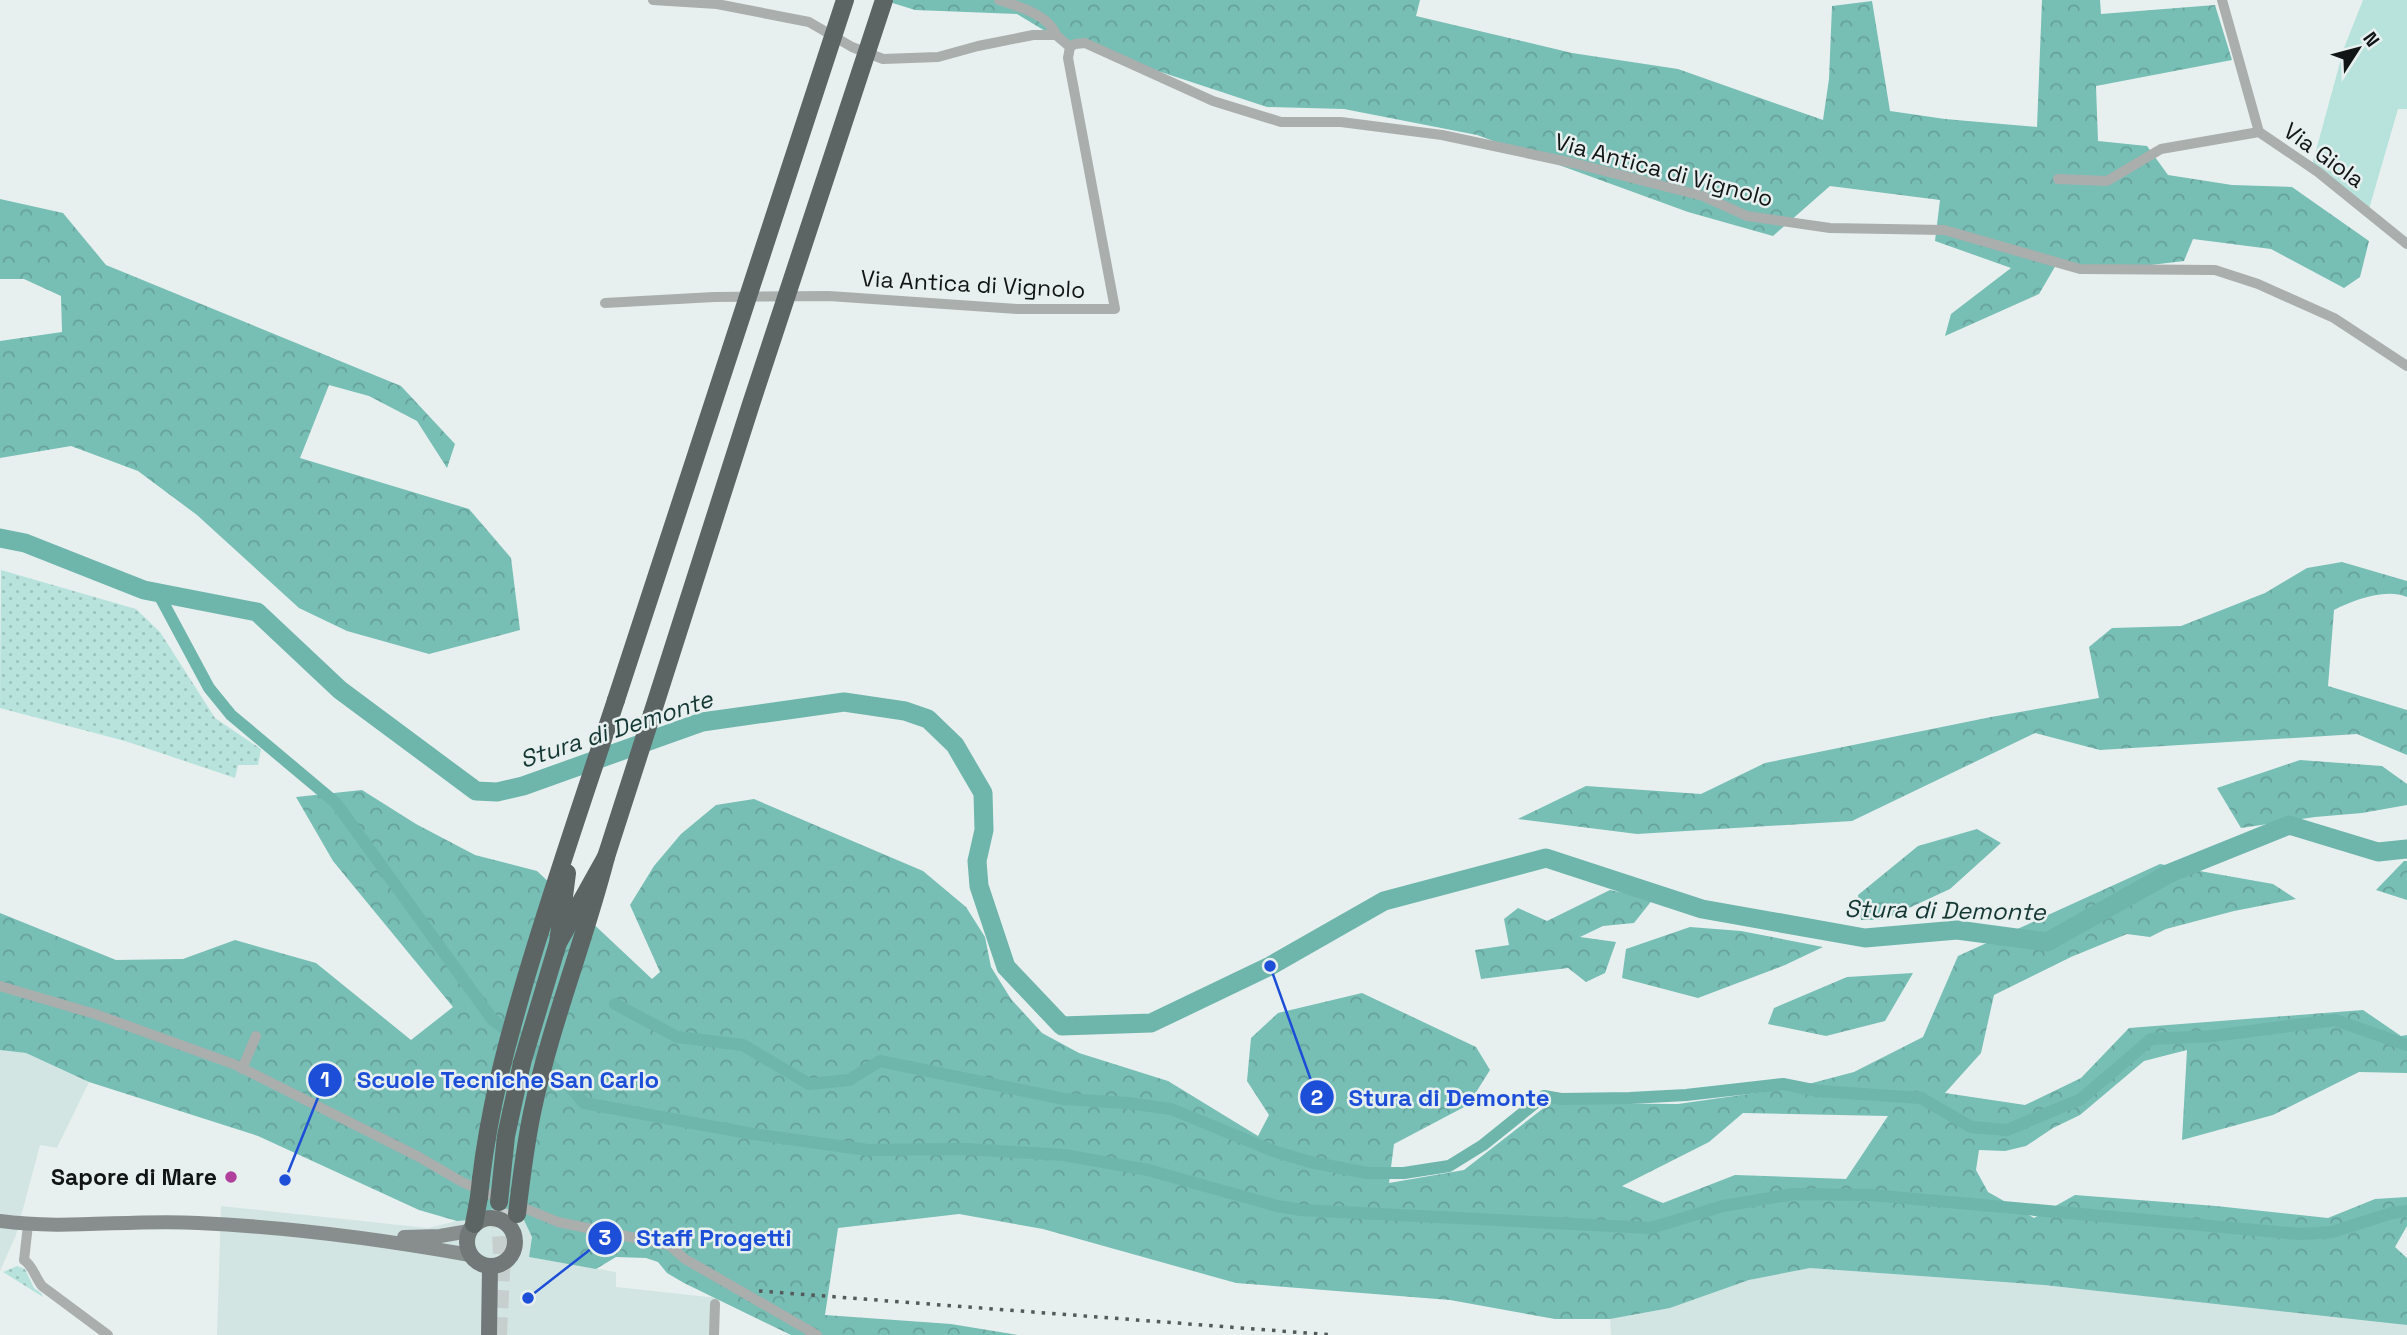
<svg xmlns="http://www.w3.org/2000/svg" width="2407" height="1335" viewBox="0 0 2407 1335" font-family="'Space Grotesk',sans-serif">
	<defs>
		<pattern id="grass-dots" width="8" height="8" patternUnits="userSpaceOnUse" patternTransform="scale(1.75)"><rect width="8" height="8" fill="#b7e3dc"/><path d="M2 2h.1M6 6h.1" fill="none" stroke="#9cc2bc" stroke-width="1.8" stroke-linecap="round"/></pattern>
		<pattern id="forest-crowns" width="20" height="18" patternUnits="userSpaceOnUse" patternTransform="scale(1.75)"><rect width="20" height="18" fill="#77beb5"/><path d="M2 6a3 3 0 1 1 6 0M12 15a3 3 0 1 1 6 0" fill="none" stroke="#66a29b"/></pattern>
	</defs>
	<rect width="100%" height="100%" fill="#e7f0ef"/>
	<path fill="#d2e5e2" d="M 0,1050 L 26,1053 L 89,1082 L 57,1148 L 40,1145 L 16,1235 L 0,1271 Z
		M 221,1206 L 428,1228 L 457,1221 L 522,1216 L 532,1237 L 529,1257 L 616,1272 L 616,1287 L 718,1298 L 718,1335 L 217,1335 Z
		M 1810,1268 L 2044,1285 L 2357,1318 L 2407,1325 L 2407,1335 L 1611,1335 L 1610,1319 L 1670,1308 L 1749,1280 Z"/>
	<path fill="url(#grass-dots)" d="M 1,570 L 136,609 L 160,632 L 215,718 L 261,749 L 258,765 L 238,765 L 235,778 L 125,741 L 0,708 Z
		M 17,1266 L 25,1269 L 34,1288 L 41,1293 L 43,1297 L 3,1272 Z"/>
	<path fill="url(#forest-crowns)" fill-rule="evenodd" d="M 883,0 L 1420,0 L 1416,16 L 1572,53 L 1678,69 L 1823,120 L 1829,79 L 1832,6 L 1872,1 L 1890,111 L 1945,119 L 2037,127 L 2042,0 L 2100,0 L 2101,14 L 2215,5 L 2232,60 L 2096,86 L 2098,141 L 2147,146 L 2168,175 L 2232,185 L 2292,187 L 2369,241 L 2360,277 L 2344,288 L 2271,249 L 2193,239 L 2184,261 L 2134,267 L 2056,265 L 2039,294 L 1945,336 L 1951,314 L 2011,268 L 1935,241 L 1940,200 L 1830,186 L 1773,236 L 1688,212 L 1477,135 L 1344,109 L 1267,107 L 1055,37 L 1017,14 L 915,10 Z
		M 0,199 L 63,213 L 106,265 L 401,386 L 455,444 L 447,468 L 417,421 L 369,396 L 329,385 L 300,458 L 469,509 L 511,558 L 520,630 L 429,654 L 347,631 L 299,608 L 197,515 L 138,471 L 71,446 L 0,458 L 0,341 L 62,332 L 61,296 L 24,279 L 0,279 Z
		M 2342,562 L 2407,581 L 2407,597 C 2385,588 2354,600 2334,610 L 2328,686 L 2407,710 L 2407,755 L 2357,734 L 2100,750 L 2035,733 L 1852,821 L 1637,834 L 1518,819 L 1586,786 L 1701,794 L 1765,763 L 1991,717 L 2099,698 L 2089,647 L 2112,628 L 2181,626 L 2265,593 L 2307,568 Z
		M 2300,760 L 2382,766 L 2407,784 L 2407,805 L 2362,813 L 2315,817 L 2241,828 L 2217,788 Z
		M 362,790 L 416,824 L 475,855 L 537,871 L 652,979 L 660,972 L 630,905 L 654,866 L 681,834 L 716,805 L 754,799 L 923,871 L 966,907 L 985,937 L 991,967 L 1011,999 L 1042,1033 L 1079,1053 L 1168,1081 L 1258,1136 L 1269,1115 L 1247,1081 L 1251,1038 L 1278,1013 L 1362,993 L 1476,1047 L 1490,1070 L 1468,1105 L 1394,1144 L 1389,1183 L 1464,1170 L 1550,1103 L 1678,1104 L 1797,1087 L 1854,1072 L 1923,1037 L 1958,956 L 2160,864 L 2273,884 L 2296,899 L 2234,911 L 2166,929 L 2150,937 L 2127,934 L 2071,957 L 1994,995 L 1981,1053 L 1945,1093 L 2025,1105 L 2081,1078 L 2129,1028 L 2363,1010 L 2401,1036 L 2407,1035 L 2407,1073 L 2359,1072 L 2273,1115 L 2182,1140 L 2187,1050 L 2144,1061 L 2080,1115 L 2053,1128 L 2026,1146 L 2005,1151 L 1979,1150 L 1976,1170 L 1988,1192 L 2034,1218 L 2075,1195 L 2216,1206 L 2328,1218 L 2375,1199 L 2407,1197 L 2407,1226 L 2395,1247 L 2407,1258 L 2407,1325 L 2044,1285 L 1810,1268 L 1749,1280 L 1670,1308 L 1610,1319 L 1555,1319 L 1450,1300 L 1236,1283 L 1043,1229 L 959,1214 L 838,1228 L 825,1315 L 951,1324 L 1018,1335 L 791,1335 L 684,1283 L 667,1273 L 658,1262 L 646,1258 L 616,1257 L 596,1269 L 529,1257 L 532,1237 L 522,1216 L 457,1221 L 419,1210 L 258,1136 L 89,1082 L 26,1053 L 0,1050 L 0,913 L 116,960 L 183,959 L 235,940 L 316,963 L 411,1040 L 453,1007 L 333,861 L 296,797 ZM 1743,1113 L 1888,1116 L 1846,1179 L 1735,1175 L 1663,1203 L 1622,1186 L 1709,1142 Z
		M 1977,829 L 2001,843 L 1950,889 L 1883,920 L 1861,920 L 1858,895 L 1918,846 Z
		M 2404,861 L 2407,861 L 2407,900 L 2376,890 Z
		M 1610,890 L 1653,899 L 1634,923 L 1603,926 L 1580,937 L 1616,942 L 1605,973 L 1586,982 L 1568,968 L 1481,979 L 1475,950 L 1509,945 L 1504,919 L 1518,908 L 1547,921 Z
		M 1690,927 L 1741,931 L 1823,947 L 1785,965 L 1698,998 L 1622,978 L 1626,949 Z
		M 1913,973 L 1885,1021 L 1826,1036 L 1768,1024 L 1774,1008 L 1847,977 Z"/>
	<path fill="#b7e3dc" d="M 2363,0 L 2407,0 L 2407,109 L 2398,109 L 2369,209 L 2312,165 L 2344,48 Z"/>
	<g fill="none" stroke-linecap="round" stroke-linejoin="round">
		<path stroke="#6eb5ac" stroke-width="12" d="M 158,593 L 209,688 L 231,715 L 336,803 L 492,1019 L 554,1068 L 584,1103 L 753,1134 L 868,1150 L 966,1149 L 1064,1155 L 1148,1170 L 1277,1206 L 1301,1210 L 1651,1228 L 1723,1206 L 1793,1194 L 1871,1195 L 2300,1234 L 2332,1232 L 2392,1213 L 2407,1211
			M 615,1004 L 677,1037 L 743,1045 L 809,1084 L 849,1080 L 880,1061 L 1064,1099 L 1128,1103 L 1171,1109 L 1276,1152 L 1310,1162 L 1367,1173 L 1404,1173 L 1449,1166 L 1483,1145 L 1544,1096 L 1561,1099 L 1630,1098 L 1686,1095 L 1783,1084 L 1818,1091 L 1921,1098 L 1971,1127 L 2007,1130 L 2081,1099 L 2151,1039 L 2213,1036 L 2335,1020 L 2407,1045"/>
		<path stroke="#6eb5ac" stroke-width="19" d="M 0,538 L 25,543 L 144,590 L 257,612 L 340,690 L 476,791 L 497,792 L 523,786 L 702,722 L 844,702 L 905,711 L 928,719 L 955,745 L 983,793 L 984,830 L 977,861 L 979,886 L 1006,967 L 1062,1026 L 1151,1023 L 1270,966 L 1384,901 L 1546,858 L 1702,909 L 1865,938 L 1957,930 L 2047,942 L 2170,873 L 2289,825 L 2378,852 L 2407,849"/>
		<path stroke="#c7cfce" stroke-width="18" stroke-dasharray="18 9" stroke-linecap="butt" d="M 498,1335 L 502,1252 L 499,1202"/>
		<path stroke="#aaaead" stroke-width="10" d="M 653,0 L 717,4 L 809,22 L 852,47 L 883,59 L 938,57 L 978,46 L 1033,35 L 1056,35 L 1070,47
			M 999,0 C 1018,6 1049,15 1056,35
			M 2222,0 L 2259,132 L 2318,172 L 2407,244
			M 1070,47 L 1075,44 L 1085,43 L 1213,101 L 1281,122 L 1341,122 L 1442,135 L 1573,163 L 1703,196 L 1747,216 L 1830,228 L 1944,230 L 2080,269 L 2215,270 L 2258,284 L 2334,318 L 2407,366
			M 2058,179 L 2107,181 L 2161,149 L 2259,132
			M 605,303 L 714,297 L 829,296 L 1017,309 L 1115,309 L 1068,58 L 1070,47
			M 0,986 L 95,1014 L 236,1065 L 419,1157 L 462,1182 L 503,1200
			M 242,1069 L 256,1036
			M 517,1205 L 558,1222 L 669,1245 L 685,1259 L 817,1335
			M 28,1225 L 24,1260 C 33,1266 35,1277 42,1286 L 108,1335
			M 714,1335 L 715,1304"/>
		<path stroke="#888e8e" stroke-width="14" d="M 0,1221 C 65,1230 132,1219 198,1223 C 289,1227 380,1239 470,1255
			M 404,1237 L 440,1236 L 469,1231"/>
		<path stroke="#717877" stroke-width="16" d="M467 1242a24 24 0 1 1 48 0a24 24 0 1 1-48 0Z
			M 489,1335 L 490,1267"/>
		<path stroke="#5d6564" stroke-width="18" d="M 558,943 L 606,857 L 652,714
			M 522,1063 L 558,943 L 567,873
			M 481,1179 C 489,1110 506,1046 525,981 C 553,886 585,794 616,700
			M 474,1224 L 479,1197"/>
		<path stroke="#545959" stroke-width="3.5" stroke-dasharray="3.5 7" stroke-linecap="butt" d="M 759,1291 L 1333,1335"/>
		<path stroke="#5d6564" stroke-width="18" d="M 616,700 L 845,0
			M 652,714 L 751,404 L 884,0
			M 479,1197 L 481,1179
			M 499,1202 L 506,1136 L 522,1063
			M 517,1214 C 521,1180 525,1147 532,1113 C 550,1026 584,943 606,857"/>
	</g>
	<circle fill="#b1409c" stroke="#e7f0ef" stroke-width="2.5" cx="231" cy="1177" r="7"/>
	<g text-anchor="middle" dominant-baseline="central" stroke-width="5" stroke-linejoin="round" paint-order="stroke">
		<g font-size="23" fill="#121515" stroke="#e7f0ef">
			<text transform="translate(2324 155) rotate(36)">Via Giola</text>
			<text transform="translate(1664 170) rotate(15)">Via Antica di Vignolo</text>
			<text transform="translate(973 284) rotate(3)">Via Antica di Vignolo</text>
		</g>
		<g font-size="23" font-weight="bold" fill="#121515" stroke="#e7f0ef" text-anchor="end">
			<text x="217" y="1177">Sapore di Mare</text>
		</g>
		<g font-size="24" font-style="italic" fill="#143734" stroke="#e7f0ef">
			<text transform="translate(616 729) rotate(-18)">Stura di Demonte</text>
			<text transform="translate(1945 910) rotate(1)">Stura di Demonte</text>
		</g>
	</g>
	<path fill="none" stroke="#1d4ed8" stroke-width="2.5" d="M285 1180L325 1080M1270 966L1317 1097M528 1298L605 1238"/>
	<g fill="#1d4ed8" stroke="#e7f0ef" stroke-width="2.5">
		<circle cx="285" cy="1180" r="7"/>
		<circle cx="1270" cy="966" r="7"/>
		<circle cx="528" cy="1298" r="7"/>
		<circle cx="325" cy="1080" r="18"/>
		<circle cx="1317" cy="1097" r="18"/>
		<circle cx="605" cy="1238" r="18"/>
	</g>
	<g font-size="21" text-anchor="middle" font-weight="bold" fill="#fff">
		<text x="325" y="1087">1</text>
		<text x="1317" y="1105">2</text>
		<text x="605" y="1245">3</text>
	</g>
	<g font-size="24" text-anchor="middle" font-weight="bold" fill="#1d4ed8" stroke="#e7f0ef" stroke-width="5" stroke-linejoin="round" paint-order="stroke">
		<text x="508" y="1088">Scuole Tecniche San Carlo</text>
		<text x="1449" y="1106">Stura di Demonte</text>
		<text x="714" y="1246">Staff Progetti</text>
	</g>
	<g transform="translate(2358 49) rotate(54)" stroke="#e7f0ef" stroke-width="5" paint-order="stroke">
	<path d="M0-5L12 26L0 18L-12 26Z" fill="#121515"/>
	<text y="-10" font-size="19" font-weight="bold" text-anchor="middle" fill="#121515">N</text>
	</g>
</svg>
